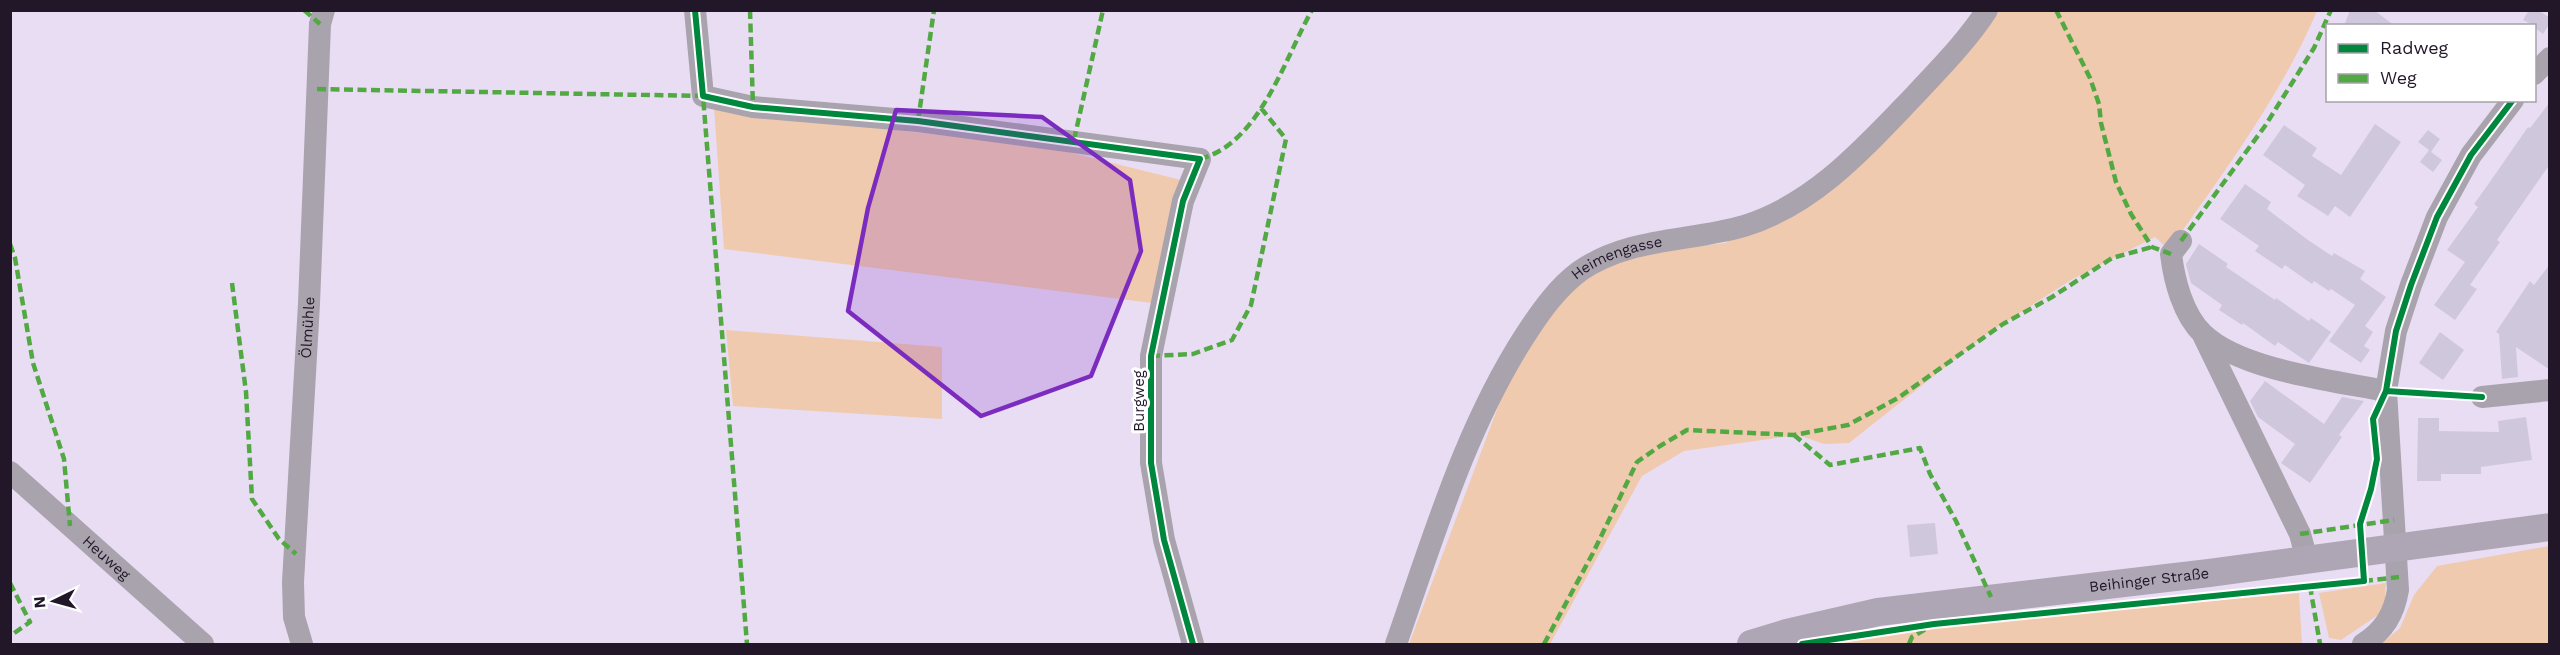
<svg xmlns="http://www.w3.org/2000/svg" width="2560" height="655" viewBox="0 0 2560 655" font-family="'Work Sans',sans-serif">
	<rect width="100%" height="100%" fill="#e9ddf4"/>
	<path fill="#f0caae" d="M 1999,11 L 2317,11 C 2280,98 2223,173 2169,250 L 2155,237 L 2071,280 L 1987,334 L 1849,443 L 1824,444 L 1798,435 L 1684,451 L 1642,476 L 1550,644 L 1409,644 L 1510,375 L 1563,294 L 1626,255 L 1725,243 L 1827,186 L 1992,21 Z
		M 714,108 L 1056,149 L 1181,180 L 1152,303 L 724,249 Z
		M 726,330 L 942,347 L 942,419 L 733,406 Z
		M 2549,546 L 2549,644 L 2381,644 L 2400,628 L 2414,595 L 2437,566 Z
		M 2386,583 L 2384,611 L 2341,640 L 2329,638 L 2319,593 Z
		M 2299,593 L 2302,644 L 1823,644 L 1903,629 Z"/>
	<path fill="#cfc8dd" d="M 2350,10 L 2374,10 L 2395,26 L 2344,26 Z
		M 2529,10 L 2538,10 L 2550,18 L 2550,23 L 2543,34 L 2535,28 L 2535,26 L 2523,20 Z
		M 2550,102 L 2550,164 L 2497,240 L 2500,242 L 2470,285 L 2477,289 L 2455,320 L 2434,305 L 2465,262 L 2447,250 L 2478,207 L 2474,204 L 2487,186 L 2528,127 L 2530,128 Z
		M 2375,124 L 2401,142 L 2350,217 L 2335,206 L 2328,216 L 2297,196 L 2305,185 L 2263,155 L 2284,125 L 2317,148 L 2312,156 L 2341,175 Z
		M 2428,130 L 2440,139 L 2431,152 L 2442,160 L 2433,172 L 2420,162 L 2429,150 L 2418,142 Z
		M 2245,184 L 2271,202 L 2267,209 L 2308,240 L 2332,256 L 2334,253 L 2365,271 L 2360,279 L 2386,297 L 2365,326 L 2373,332 L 2364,346 L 2370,350 L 2361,363 L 2329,341 L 2355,305 L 2331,289 L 2329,291 L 2314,281 L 2312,284 L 2285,265 L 2282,269 L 2255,251 L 2259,246 L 2220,219 Z
		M 2199,244 L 2228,264 L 2226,267 L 2275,300 L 2276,298 L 2309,321 L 2311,318 L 2331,332 L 2309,363 L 2278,342 L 2275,346 L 2243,323 L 2242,325 L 2219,310 L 2222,305 L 2191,283 L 2186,264 Z
		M 2550,264 L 2550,370 L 2516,347 L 2518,377 L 2502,379 L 2499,334 L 2496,332 L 2530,281 L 2534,285 Z
		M 2440,332 L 2464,350 L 2443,380 L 2419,363 Z
		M 2265,381 L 2324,424 L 2342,397 L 2364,401 L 2339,435 L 2342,437 L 2310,483 L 2281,463 L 2295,444 L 2258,417 L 2250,401 Z
		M 2526,417 L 2532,460 L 2481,467 L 2481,474 L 2441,474 L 2441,481 L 2417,481 L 2418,418 L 2439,418 L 2439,431 L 2499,432 L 2498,421 Z
		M 1935,523 L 1938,554 L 1910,557 L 1907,525 Z"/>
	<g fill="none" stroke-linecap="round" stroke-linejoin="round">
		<g stroke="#a9a3ae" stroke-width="22">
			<path d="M 695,10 L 703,96 L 753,107 L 918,121 L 1200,159 L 1183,201 L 1151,356 L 1151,463 L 1164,540 L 1193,644"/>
			<path d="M 2534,74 L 2550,58"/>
			<path d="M 2181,241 L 2171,254 C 2174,280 2183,315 2203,334 C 2240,370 2335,381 2386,391"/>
			<path d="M 2204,337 L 2300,534 L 2307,560"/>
			<path d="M 2482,397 L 2550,390"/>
			<path id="s1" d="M 10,472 L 203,644"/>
			<path id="s2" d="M 302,644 L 294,617 L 293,582 L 309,304 L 320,24 L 324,10"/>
			<path id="s3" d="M 1396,644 C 1433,539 1465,428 1526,334 C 1541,311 1558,287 1580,271 C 1629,237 1689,242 1744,226 C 1815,204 1865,147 1915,95 C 1940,68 1967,41 1987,10"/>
			<path d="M 2363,644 C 2384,631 2394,614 2398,590 L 2386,391 L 2396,331 L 2411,285 L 2437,217 L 2471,155 L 2513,100"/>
		</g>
		<path stroke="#aea6b5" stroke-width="28" id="s4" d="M 1751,644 L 1787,633 L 1878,612 L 2209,573 L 2550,527"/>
		<path stroke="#52a944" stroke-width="4.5" stroke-dasharray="9 4.5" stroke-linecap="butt" d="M 304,10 L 320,24
			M 750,10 L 753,107
			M 2056,10 L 2090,78 L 2099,104 L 2101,123 L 2116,182 L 2131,214 L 2152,247 L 2171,254
			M 317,89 L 703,96 L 747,644
			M 918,121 L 934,10
			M 1074,140 L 1103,10
			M 1200,159 C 1260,143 1284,60 1312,10
			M 2181,241 L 2265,126 L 2314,48 L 2331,10
			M 10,244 L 15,258 L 33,363 L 64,459 L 70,526
			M 232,283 L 246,392 L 252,499 L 279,539 L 296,554
			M 1151,356 L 1193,354 L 1232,340 L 1251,305 L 1286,139 L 1261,108
			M 1794,435 L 1830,465 L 1920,448 L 1930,474 L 1956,521 L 1991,597
			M 2300,534 L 2394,520
			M 2364,581 L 2399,577
			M 10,583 L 30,622 L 10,636
			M 2312,586 L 2311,592 L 2320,644
			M 1544,644 L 1593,553 L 1637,462 L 1660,446 L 1687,430 L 1794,435 L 1848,425 L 1898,398 L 2003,324 L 2052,297 L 2112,258 L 2152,247
			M 1909,644 L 1912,637 L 1926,629"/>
		<g stroke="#fff" stroke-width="10">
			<path id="cycleway" d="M 695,10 L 703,96 L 753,107 L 918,121 L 1200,159 L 1183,201 L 1151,356 L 1151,463 L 1164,540 L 1193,644
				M 2386,391 L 2482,397
				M 1802,644 L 1934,624 L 2364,581 L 2360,524 L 2371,489 L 2377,459 L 2373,419 L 2386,391 L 2396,331 L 2411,285 L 2437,217 L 2471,155 L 2513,100"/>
		</g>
		<use href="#cycleway" stroke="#00873e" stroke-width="6"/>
	</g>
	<path fill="#7b2cbf" fill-opacity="0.2" stroke="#7b2cbf" stroke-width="4.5" stroke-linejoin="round" d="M 896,110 L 1042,117 L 1130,180 L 1141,251 L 1091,376 L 981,416 L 848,311 L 868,208 Z"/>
	<g text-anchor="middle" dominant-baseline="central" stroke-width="6" stroke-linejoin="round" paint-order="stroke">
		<g font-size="15" fill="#211729" stroke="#fff">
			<text stroke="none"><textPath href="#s3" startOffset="460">Heimengasse</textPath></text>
			<text stroke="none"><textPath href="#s2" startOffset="318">Ölmühle</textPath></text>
			<text transform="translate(1139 401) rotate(-90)">Burgweg</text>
			<text stroke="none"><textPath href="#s1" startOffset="129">Heuweg</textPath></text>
			<text stroke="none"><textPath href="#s4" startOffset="404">Beihinger Straße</textPath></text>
		</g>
	</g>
	<rect width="2560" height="655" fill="none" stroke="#211729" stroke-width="24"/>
	<rect x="2326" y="24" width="210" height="78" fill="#ffffff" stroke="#a6a2a9" stroke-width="1.5"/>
	<rect x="2338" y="44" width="30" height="9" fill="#00873e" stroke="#a6a2a9" stroke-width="1.5"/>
	<text x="2380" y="54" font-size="18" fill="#211729">Radweg</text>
	<rect x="2338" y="74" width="30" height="9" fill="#52a944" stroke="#a6a2a9" stroke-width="1.5"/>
	<text x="2380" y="84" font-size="18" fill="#211729">Weg</text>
	<g transform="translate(54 601) rotate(265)" stroke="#ffffff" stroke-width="4.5" paint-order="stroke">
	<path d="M0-4.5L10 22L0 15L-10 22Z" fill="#211729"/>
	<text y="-9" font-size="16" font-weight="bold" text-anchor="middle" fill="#211729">N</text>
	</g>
</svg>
